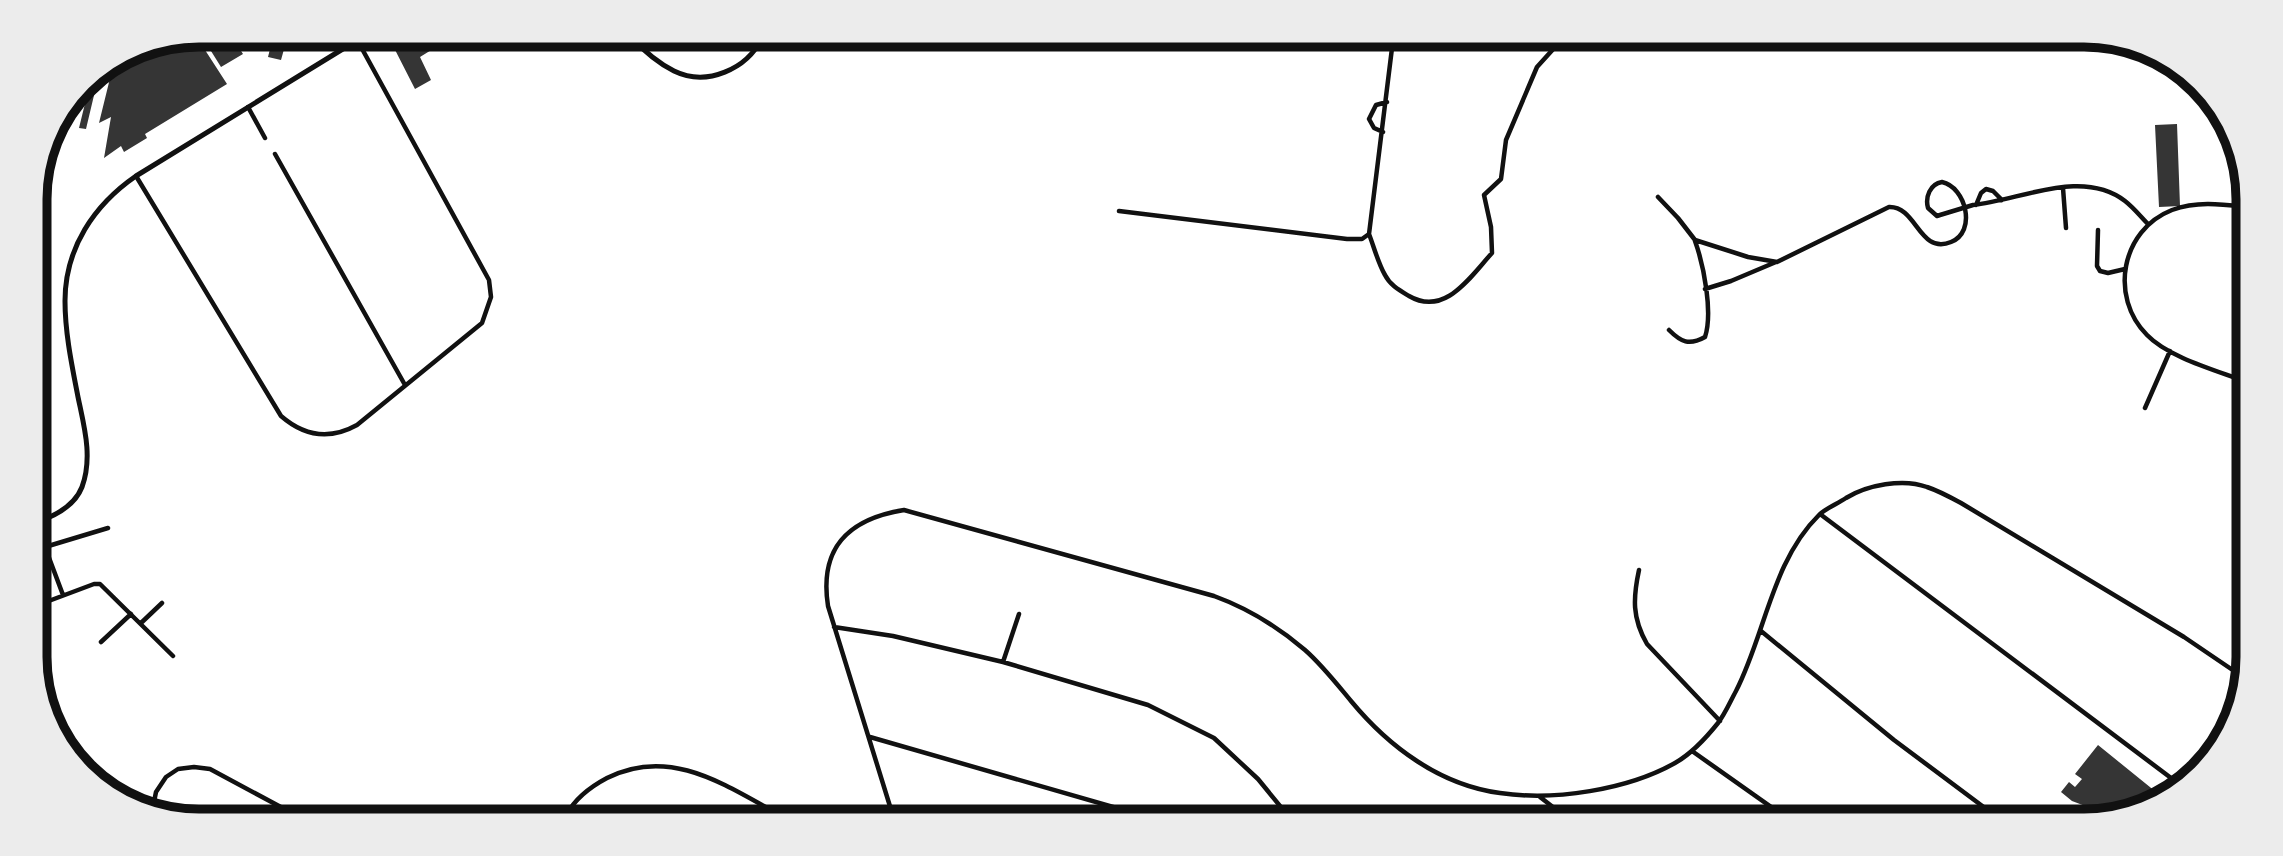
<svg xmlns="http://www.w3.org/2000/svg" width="2283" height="856" viewBox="0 0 2283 856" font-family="Barlow,sans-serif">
	<rect width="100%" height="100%" fill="#fff"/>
	<path fill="#353535" d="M 201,35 L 231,35 L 243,54 L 221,67 Z
		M 263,35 L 288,35 L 281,60 L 268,57 L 271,45 L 261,42 Z
		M 196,36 L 227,84 L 145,134 L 147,138 L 124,152 L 121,146 L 104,158 L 111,117 L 99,123 L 114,62 L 137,47 Z
		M 398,36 L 437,36 L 441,44 L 420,57 L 431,80 L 415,89 L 390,40 Z
		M 100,70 L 86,129 L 79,128 L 92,75 Z
		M 2177,124 L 2180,206 L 2159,207 L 2155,125 Z
		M 2098,745 L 2161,796 L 2109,815 L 2072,801 L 2061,792 L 2069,782 L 2075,787 L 2082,779 L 2075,774 Z"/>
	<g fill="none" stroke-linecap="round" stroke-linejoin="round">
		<path stroke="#111" stroke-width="4.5" d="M 248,107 L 265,138
			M 1383,132 L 1374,128 L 1369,119 L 1376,105 L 1387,102
			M 275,154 L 405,385
			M 136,176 L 281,416 C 304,436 330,440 357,425 L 482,323 L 491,297 L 489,280 L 355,36
			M 2063,188 L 2066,228
			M 1658,197 L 1678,218 L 1695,240 L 1748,257 L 1777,262 L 1889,207 C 1917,206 1919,255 1951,242 C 1977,232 1966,187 1942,182 C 1930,184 1925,197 1928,208 L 1937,216 L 1940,215 L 1973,205 C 2021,200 2082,168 2125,201 C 2134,208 2141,217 2148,224
			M 1976,205 L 1981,193 L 1986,189 L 1993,191 L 2002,200
			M 1119,211 L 1347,239 L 1362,239 L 1369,234
			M 2098,230 L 2097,266 L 2100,271 L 2108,273 L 2125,269
			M 1369,234 C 1374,247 1378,263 1385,275 C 1390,285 1399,290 1409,296 C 1445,317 1470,277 1492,253 L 1491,227 L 1484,195 L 1501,179 L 1506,140 L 1537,67 L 1556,46 L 1564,41
			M 1369,234 L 1393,40
			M 1705,289 L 1731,281 L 1776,262
			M 1669,330 C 1681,342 1689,346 1705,337 C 1713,313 1704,266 1695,241
			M 2244,381 C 2215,370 2168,357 2147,335 C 2109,297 2121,230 2172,210 C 2197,201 2220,204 2246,207
			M 2145,408 L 2170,351
			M 1820,514 L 2183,787
			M 2235,549 L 2241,554
			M 1639,570 C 1633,598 1632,618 1647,644 L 1720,721
			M 63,595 L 45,547 L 108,528
			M 38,605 L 94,584 L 100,584 L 173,656
			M 141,623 L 162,603
			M 834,627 L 893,636 L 1003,662 L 1148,705 L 1214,738 L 1258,779 L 1289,817
			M 1761,631 L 1894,740 L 2001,820
			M 101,642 L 131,614
			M 1003,662 L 1019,614
			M 870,737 L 1148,817
			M 1692,751 L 1788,819
			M 1540,797 L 1567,818
			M 152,812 L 156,792 L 166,777 L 178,769 L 194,767 L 210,769 L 292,813
			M 567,814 C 575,799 592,786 607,778 C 670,746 725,785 780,815
			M 893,816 L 828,606 C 819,548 848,519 904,510 L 1214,596 C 1247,608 1278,627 1305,650 C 1322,665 1336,683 1351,701 C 1389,747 1440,785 1500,793 C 1554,801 1627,790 1675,763 C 1691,754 1706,738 1718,723 C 1725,714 1730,702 1736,691 C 1765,635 1772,561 1819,515 C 1826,508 1837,504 1846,498 C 1867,485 1903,478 1927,487 C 1939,491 1950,497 1961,503 L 2184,637 L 2240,675"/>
		<path stroke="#111" stroke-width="5" d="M 631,37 C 643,50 658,63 674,71 C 707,87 747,69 762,38
			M 37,522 C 55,516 75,505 82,487 C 93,457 84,426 78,397 C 72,366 65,333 65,301 C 65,248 94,205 136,176 L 364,36"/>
	</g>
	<path d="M0 0H2283V856H0ZM199 47H2084A152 152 0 0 1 2236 199V657A152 152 0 0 1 2084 809H199A152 152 0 0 1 47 657V199A152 152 0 0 1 199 47Z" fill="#ececec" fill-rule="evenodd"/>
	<path fill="none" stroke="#111" stroke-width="9" d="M199 47H2084A152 152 0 0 1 2236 199V657A152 152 0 0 1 2084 809H199A152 152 0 0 1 47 657V199A152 152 0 0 1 199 47Z"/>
</svg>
